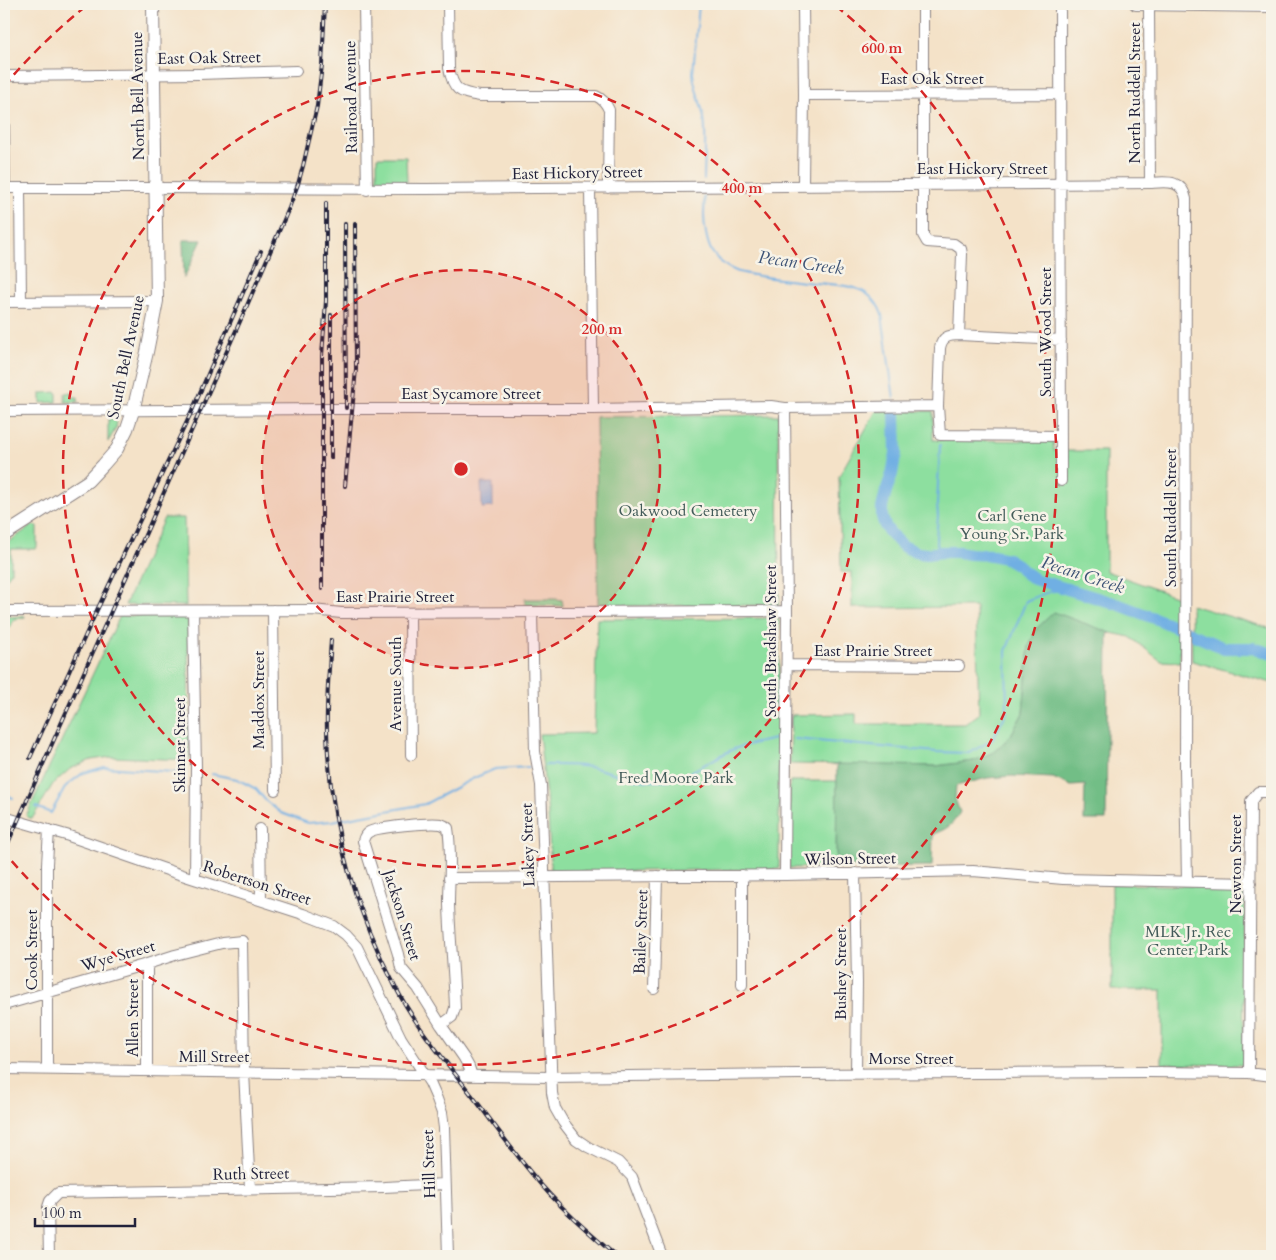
<svg xmlns="http://www.w3.org/2000/svg" width="1276" height="1260" viewBox="0 0 1276 1260" font-family="Cardo,serif">
	<rect width="100%" height="100%" fill="#f7f3e8"/>
	<filter id="ink" filterUnits="userSpaceOnUse"><feTurbulence type="fractalNoise" baseFrequency=".02" numOctaves="2"/><feDisplacementMap in="SourceGraphic" scale="10" xChannelSelector="R" yChannelSelector="G"/><feConvolveMatrix kernelMatrix="1 2 1 2 8 2 1 2 1" color-interpolation-filters="sRGB"/></filter>
	<filter id="wash" filterUnits="userSpaceOnUse"><feTurbulence type="fractalNoise" baseFrequency=".0096" numOctaves="4" result="noise"/><feDisplacementMap in="SourceGraphic" scale="20" xChannelSelector="R" yChannelSelector="G"/><feGaussianBlur stdDeviation="1.12" result="paint"/><feColorMatrix in="noise" values="0 0 0 0 0 0 0 0 0 0 0 0 0 0 0 0 0 1.4 0 .05"/><feComposite in="paint" operator="in"/></filter>
	<g filter="url(#wash)">
		<rect width="100%" height="100%" fill="#f4e2c8"/>
		<path fill="#8ddf9f" stroke="#58806d" d="M 377,157 L 406,157 L 407,182 L 377,182 Z
			M 57,392 L 57,402 L 41,403 L 41,393 Z
			M 72,392 L 72,397 L 78,397 L 78,402 L 65,402 L 65,393 Z
			M 876,411 L 933,411 L 933,440 L 1053,441 L 1054,451 L 1106,451 L 1106,571 L 1180,598 L 1180,662 L 1161,661 L 1130,637 L 1111,633 L 1029,646 L 1023,713 L 1011,735 L 996,751 L 974,761 L 936,766 L 790,764 L 791,715 L 856,714 L 856,724 L 965,724 L 979,714 L 976,607 L 852,608 L 852,572 L 841,572 L 839,476 Z
			M 778,415 L 779,605 L 598,606 L 596,417 Z
			M 108,419 L 112,419 L 117,422 L 116,428 L 108,442 Z
			M 164,518 L 184,518 L 186,606 L 125,605 Z
			M 33,525 L 37,526 L 37,547 L 36,549 L 11,549 L 11,572 L 4,582 L 4,545 Z
			M 525,599 L 555,599 L 562,600 L 563,606 L 525,605 Z
			M 1191,605 L 1272,629 L 1272,683 L 1192,661 Z
			M 188,615 L 189,760 L 111,757 L 91,760 L 70,769 L 53,784 L 32,819 L 26,816 L 120,616 Z
			M 25,616 L 24,618 L 14,619 L 4,637 L 4,617 Z
			M 777,618 L 779,621 L 779,869 L 551,872 L 548,814 L 539,734 L 594,733 L 597,619 Z
			M 790,781 L 837,781 L 836,867 L 789,868 Z
			M 1112,884 L 1245,887 L 1243,1065 L 1162,1064 L 1162,990 L 1112,990 Z"/>
		<path fill="#72be86" stroke="#4a7060" d="M 183,240 L 202,240 L 184,278 L 183,241 Z
			M 1054,612 L 1111,633 L 1108,634 L 1106,820 L 1084,820 L 1085,785 L 1071,786 L 1053,778 L 1012,776 L 987,778 L 956,786 L 955,799 L 960,812 C 952,826 947,829 933,834 L 932,866 L 836,867 L 837,764 L 936,766 L 974,761 L 996,751 L 1011,735 L 1023,713 L 1029,646 L 1036,629 Z"/>
		<path fill="#70afe3" stroke="#49688f" d="M 481,483 L 493,483 L 493,507 L 482,508 Z"/>
		<g fill="none" stroke-linecap="round" stroke-linejoin="round">
			<path stroke="#70afe3" stroke-width="2" d="M 699,4 L 693,73 C 694,89 702,103 704,119 C 707,139 704,159 704,179
				M 704,196 C 705,202 704,209 704,215 C 704,226 707,243 712,252 C 717,260 727,268 736,271 C 741,273 748,274 754,275 C 774,279 795,281 815,283 C 842,285 872,284 882,315 L 894,399
				M 940,445 L 937,504 L 938,516 L 936,538 L 938,548 L 942,552
				M 795,739 L 937,752 L 969,753 L 992,740 L 1007,712 L 1006,651 L 1026,601 C 1039,595 1052,590 1066,589
				M 545,765 C 560,765 575,764 590,767 C 614,772 636,783 661,781 C 686,779 711,759 734,749 C 747,744 762,742 775,739
				M 212,774 L 237,779 L 256,789 L 266,801 L 281,813 L 308,823 L 332,821 L 425,804 L 474,778 L 495,769 L 529,767
				M 4,794 L 13,798
				M 36,807 L 51,813 L 66,786 L 83,773 L 105,767 L 186,773"/>
			<path stroke="#70afe3" stroke-width="12" d="M 895,414 L 896,453 L 892,474 L 886,491 L 882,508 L 882,517 L 885,526 L 890,533 L 903,546 L 918,553 L 927,554 L 942,552 L 959,552 L 970,554 L 991,555 L 1008,559 L 1019,566 L 1024,572 L 1034,579 L 1117,604 L 1162,621 L 1224,648 L 1253,648 L 1272,654"/>
		</g>
	</g>
	<g filter="url(#ink)">
		<g fill="none" stroke-linecap="round" stroke-linejoin="round">
			<g stroke="#8b8282" stroke-width="12">
				<path id="minor" d="M 364,4 L 367,190
					M 448,4 L 449,68 C 453,90 459,93 480,96 L 596,96 C 603,99 606,103 609,110 L 608,188
					M 923,4 L 923,235 L 927,242 L 954,244 L 961,249 L 962,254 L 959,335
					M 1060,4 L 1061,481
					M 1149,4 L 1150,183
					M 4,76 L 199,74 L 296,71
					M 804,95 L 1060,94
					M 4,121 L 5,188
					M 803,185 L 804,95 L 803,4
					M 4,188 L 156,188 L 426,189 L 1150,183 C 1166,182 1182,179 1186,199 L 1185,770 L 1187,881
					M 20,188 L 21,301
					M 590,189 L 593,409
					M 4,302 L 157,301
					M 1061,340 L 959,335 C 948,335 942,337 940,348 L 938,406 L 940,435 L 1061,436
					M 4,411 L 331,409 L 593,409 L 771,406 L 785,408 L 938,406
					M 273,610 L 275,790
					M 4,611 L 313,610 L 341,613 L 787,611
					M 193,611 L 196,767 L 195,878
					M 532,612 L 535,752 L 541,785 L 552,1093 L 555,1108 L 563,1122 L 576,1139 L 588,1147 L 618,1162 L 632,1177 L 662,1256
					M 410,613 L 411,755
					M 787,665 L 959,666
					M 4,817 L 66,835 L 176,873 L 303,914 L 334,926 L 346,935 L 357,947 L 401,1038 L 430,1083 L 437,1099 L 442,1113 L 444,1128 L 448,1256
					M 260,829 L 261,900
					M 855,873 L 857,983 L 856,1074
					M 742,875 L 742,985
					M 785,875 L 787,611 L 785,408
					M 449,878 L 785,875 L 973,871 L 1063,879 L 1251,883
					M 147,964 L 147,1071
					M 654,989 L 657,876
					M 4,1005 L 147,964 L 175,955 L 222,943 L 242,941 L 244,1072 L 250,1189
					M 441,1025 L 452,1017 L 455,1008 C 454,974 450,939 449,904 C 449,879 452,853 448,828 C 446,826 444,825 441,824 C 431,822 377,827 369,832 C 365,834 364,837 363,841 L 398,954 L 401,968 L 418,988 L 441,1025 L 464,1058 L 469,1067 L 472,1076
					M 4,1069 L 550,1077 L 798,1074 L 1148,1072 L 1249,1073 L 1272,1076
					M 47,1069 L 47,864 L 49,830
					M 1249,1073 L 1251,801 L 1258,792 L 1272,792
					M 49,1256 L 48,1207 L 50,1201 L 58,1193 L 384,1187 L 445,1184"/>
			</g>
			<g stroke="#8b8282" stroke-width="14">
				<path id="major" d="M 1136,4 L 1272,6
					M 4,535 L 88,481 L 103,465 L 117,449 L 127,429 L 133,411 L 147,352 L 157,301 L 153,4"/>
			</g>
			<use href="#minor" stroke="#fff" stroke-width="10"/>
			<use href="#major" stroke="#fff" stroke-width="12"/>
			<g stroke="#22223b" stroke-width="4">
				<path id="rail" d="M 326,203 L 326,268
					M 345,224 L 346,408
					M 331,315 L 331,458
					M 345,486 L 356,369 L 355,224
					M 322,589 L 322,356 L 326,301 L 326,262
					M 331,640 C 329,670 326,701 327,731 C 329,821 354,909 396,988 C 417,1029 449,1065 477,1102 C 495,1126 513,1151 532,1174 C 556,1204 587,1231 616,1256
					M 30,758 L 97,610 L 192,411 L 261,251
					M 4,852 L 242,317 L 289,208 L 298,184 L 303,166 L 317,106 L 322,65 L 325,4"/>
			</g>
			<use href="#rail" stroke="#f7f3e8" stroke-width="2" stroke-dasharray="5.5" stroke-linecap="butt"/>
		</g>
	</g>
	<circle cx="461" cy="469" r="199" fill="#d62828" fill-opacity=".12"/>
	<g fill="none" stroke="#d62828" stroke-width="2.5" stroke-dasharray="9 6">
		<circle cx="461" cy="469" r="199"/>
		<circle cx="461" cy="469" r="398"/>
		<path d="M4 86A596 596 0 0 1 86 6M836 6A596 596 0 1 1 4 852"/>
	</g>
	<g text-anchor="middle" dominant-baseline="central" stroke-width="5" stroke-linejoin="round" paint-order="stroke">
		<g font-size="16" fill="#22223b" stroke="#f7f3e8">
			<text transform="translate(209 58) rotate(-1)">East Oak Street</text>
			<text x="932" y="79">East Oak Street</text>
			<text transform="translate(1135 93) rotate(-90)">North Ruddell Street</text>
			<text transform="translate(138 96) rotate(-91)">North Bell Avenue</text>
			<text transform="translate(351 97) rotate(-91)">Railroad Avenue</text>
			<text x="982" y="169">East Hickory Street</text>
			<text transform="translate(577 173) rotate(-1)">East Hickory Street</text>
			<text transform="translate(1046 332) rotate(-90)">South Wood Street</text>
			<text transform="translate(126 357) rotate(-78)">South Bell Avenue</text>
			<text x="471" y="394">East Sycamore Street</text>
			<text transform="translate(1171 518) rotate(-90)">South Ruddell Street</text>
			<text x="395" y="597">East Prairie Street</text>
			<text transform="translate(771 641) rotate(-90)">South Bradshaw Street</text>
			<text x="873" y="651">East Prairie Street</text>
			<text transform="translate(396 684) rotate(-90)">Avenue South</text>
			<text transform="translate(259 700) rotate(-90)">Maddox Street</text>
			<text transform="translate(180 745) rotate(-90)">Skinner Street</text>
			<text transform="translate(528 845) rotate(-92)">Lakey Street</text>
			<text transform="translate(850 859) rotate(-1)">Wilson Street</text>
			<text transform="translate(1236 864) rotate(-90)">Newton Street</text>
			<text transform="translate(257 883) rotate(18)">Robertson Street</text>
			<text transform="translate(402 915) rotate(73)">Jackson Street</text>
			<text transform="translate(641 932) rotate(-88)">Bailey Street</text>
			<text transform="translate(32 950) rotate(-90)">Cook Street</text>
			<text transform="translate(118 956) rotate(-16)">Wye Street</text>
			<text transform="translate(841 974) rotate(-90)">Bushey Street</text>
			<text transform="translate(133 1018) rotate(-90)">Allen Street</text>
			<text x="214" y="1057">Mill Street</text>
			<text x="911" y="1059">Morse Street</text>
			<text transform="translate(429 1164) rotate(-92)">Hill Street</text>
			<text transform="translate(251 1174) rotate(-1)">Ruth Street</text>
		</g>
		<g font-size="16" fill="#425b59" stroke="#f7f3e8">
			<text x="688" y="511">Oakwood Cemetery</text>
			<text x="1012" y="516">Carl Gene<tspan x="1012" dy="18">Young Sr. Park</tspan></text>
			<text x="676" y="778">Fred Moore Park</text>
			<text x="1188" y="932">MLK Jr. Rec<tspan x="1188" dy="18">Center Park</tspan></text>
		</g>
		<g font-size="18" font-style="italic" fill="#3d5376" stroke="#f7f3e8">
			<text transform="translate(801 263) rotate(8)">Pecan Creek</text>
			<text transform="translate(1083 575) rotate(18)">Pecan Creek</text>
		</g>
	</g>
	<circle cx="461" cy="469" r="8" fill="#d62828" stroke="#f7f3e8" stroke-width="2.5"/>
	<g font-size="15" text-anchor="middle" font-weight="bold" fill="#d62828" stroke="#f7f3e8" stroke-width="5" stroke-linejoin="round" paint-order="stroke">
		<text x="882" y="53">600 m</text>
		<text x="742" y="193">400 m</text>
		<text x="602" y="334">200 m</text>
	</g>
	<rect width="1276" height="1260" fill="none" stroke="#f7f3e8" stroke-width="20"/>
	<path d="M35 1218v8h100v-8" fill="none" stroke="#22223b" stroke-width="2.5"/>
	<text x="42" y="1218" font-size="15" fill="#22223b" stroke="#f7f3e8" stroke-width="4" paint-order="stroke">100 m</text>
</svg>
